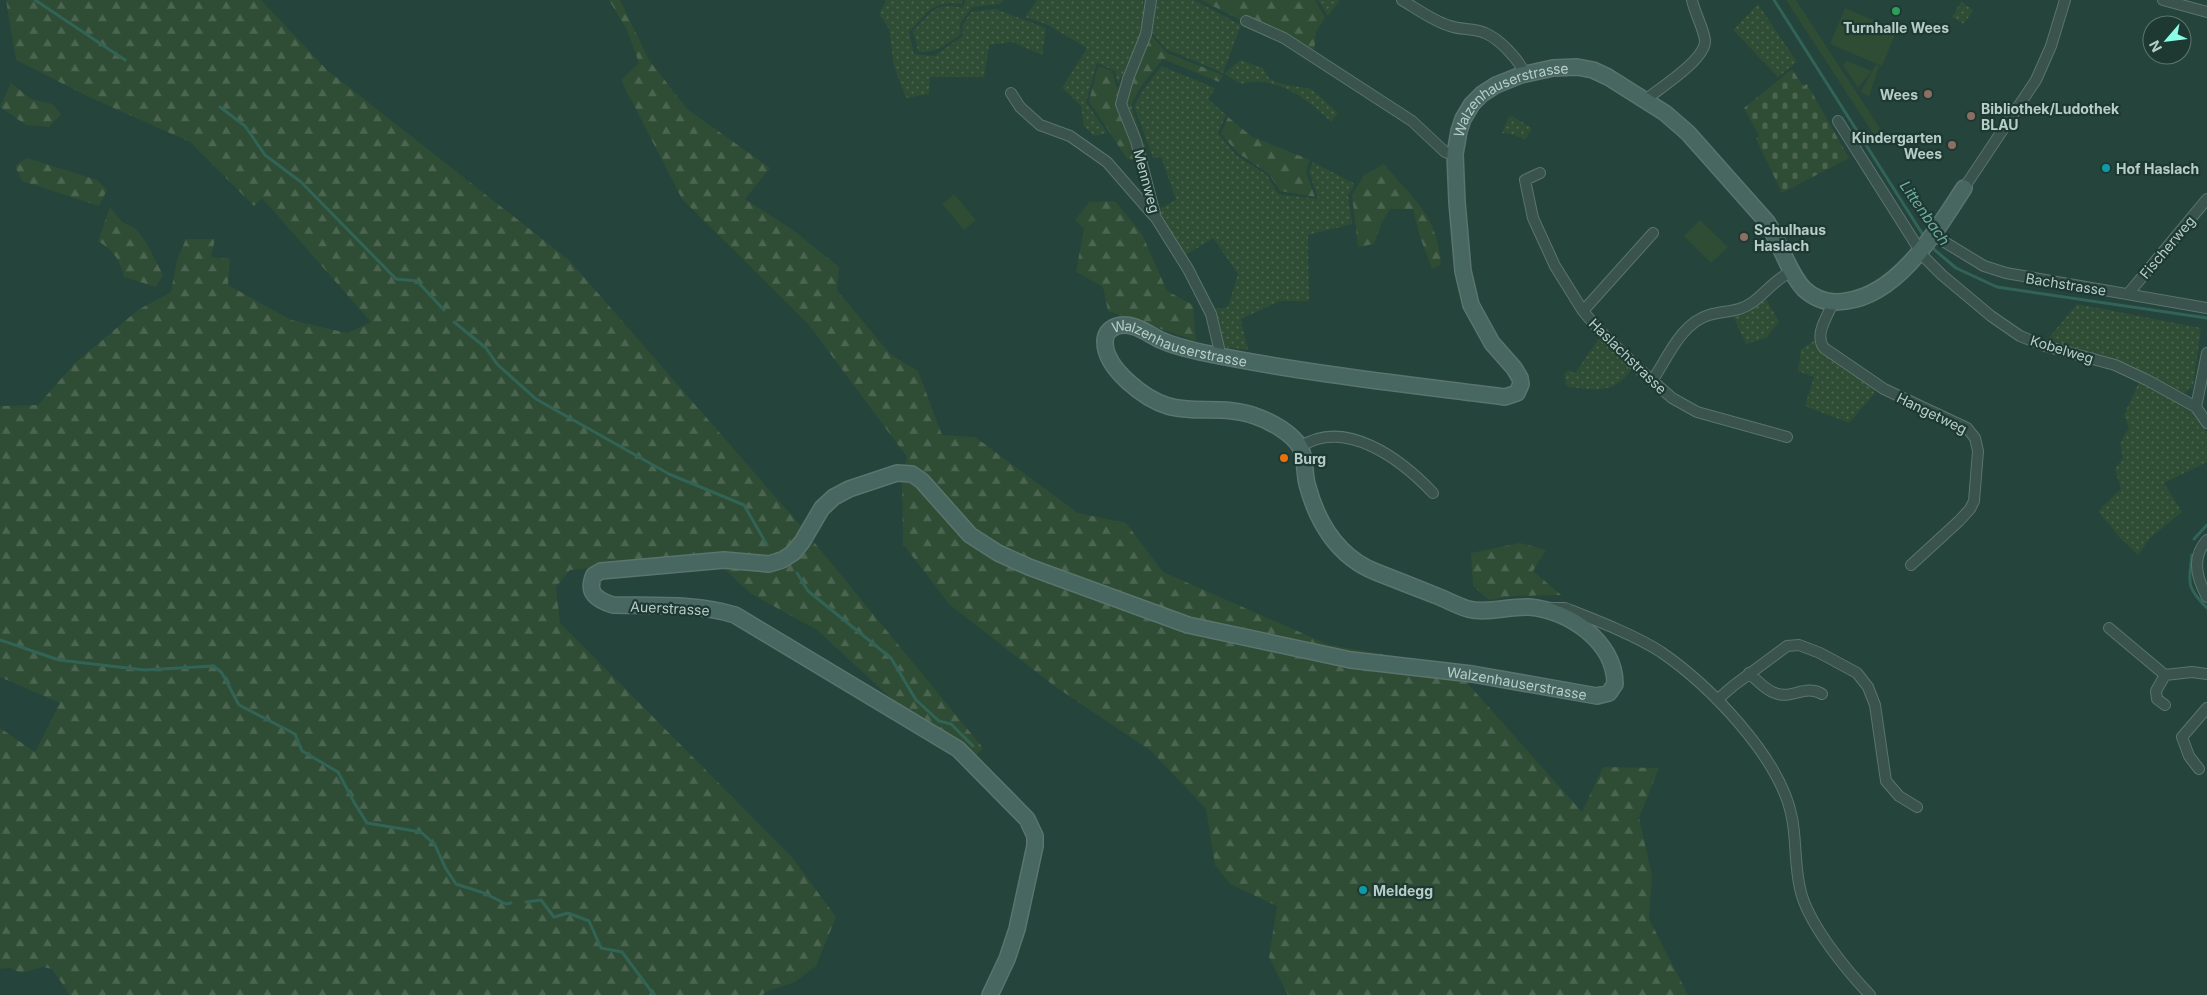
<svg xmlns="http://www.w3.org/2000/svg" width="2207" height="995" viewBox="0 0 2207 995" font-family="Inter,sans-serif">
	<defs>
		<pattern id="grass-dots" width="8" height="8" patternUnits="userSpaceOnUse" patternTransform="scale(1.25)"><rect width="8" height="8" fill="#2f4c35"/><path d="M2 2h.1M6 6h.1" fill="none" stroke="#4b6551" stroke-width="1.8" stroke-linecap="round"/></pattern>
		<pattern id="forest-firs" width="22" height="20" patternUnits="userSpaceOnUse" patternTransform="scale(1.25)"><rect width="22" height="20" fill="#2f4c35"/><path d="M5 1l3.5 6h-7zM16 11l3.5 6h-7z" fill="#4b6551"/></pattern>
		<pattern id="cemetery-stones" width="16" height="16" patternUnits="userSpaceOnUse" patternTransform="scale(1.25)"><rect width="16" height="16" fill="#2f4c35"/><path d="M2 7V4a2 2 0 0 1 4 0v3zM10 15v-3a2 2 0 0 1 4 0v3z" fill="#4b6551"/></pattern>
	</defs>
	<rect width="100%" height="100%" fill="#25443c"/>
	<path fill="url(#grass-dots)" d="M 886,0 L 962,0 L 962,4 C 932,0 928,12 909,32 L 914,54 L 934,56 L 963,36 L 962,26 L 971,12 L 995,9 L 1046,28 L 1042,55 L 1012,42 L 989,45 L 984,77 L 930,77 L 929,94 L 906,98 L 894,66 L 889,29 L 879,14 Z
		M 965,0 L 1003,0 L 1000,4 L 972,7 L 960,24 L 961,34 C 949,42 933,56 918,51 L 913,31 C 930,14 936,0 962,8 L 964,5 Z
		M 1037,0 L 1143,0 C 1147,30 1131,58 1118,84 L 1115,71 L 1097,63 L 1086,102 L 1107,133 L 1094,136 L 1084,126 L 1081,106 L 1062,88 L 1087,48 L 1046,24 L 1025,17 Z
		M 1157,0 L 1194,0 L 1241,25 L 1223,73 L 1166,49 L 1151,32 Z
		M 1318,0 L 1340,0 L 1328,16 Z
		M 1961,2 L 1973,10 L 1964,24 L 1952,17 Z
		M 1758,4 L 1797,62 L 1778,77 L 1733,30 Z
		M 1240,60 L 1263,68 L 1269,78 L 1278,83 L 1312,89 L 1338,113 L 1331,122 C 1309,100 1273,73 1241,84 L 1224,74 Z
		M 1161,66 L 1215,88 L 1208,99 L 1226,115 L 1218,133 L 1236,155 L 1267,175 L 1278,194 L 1318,199 L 1309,171 L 1313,162 L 1355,184 L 1348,195 L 1352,224 L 1308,235 L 1309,301 L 1280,301 L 1241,319 L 1248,350 L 1223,347 L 1213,309 L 1228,307 L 1238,274 L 1213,238 L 1186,255 L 1162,220 L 1158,209 L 1176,200 L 1161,157 L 1153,158 L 1134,106 L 1143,90 Z
		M 1512,116 L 1532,128 L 1525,140 L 1515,135 L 1502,133 L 1509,117 Z
		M 1765,297 L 1779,322 L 1766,338 L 1746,344 L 1733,316 L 1749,310 Z
		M 2077,304 L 2201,328 L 2193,387 L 2185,393 L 2113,359 L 2047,340 Z
		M 1599,338 L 1631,370 C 1614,394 1596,390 1569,387 L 1566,385 L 1564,374 L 1570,370 L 1573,373 L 1576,372 Z
		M 1814,341 C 1827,361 1851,372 1871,385 L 1875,389 L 1874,394 L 1849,423 L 1805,406 L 1814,377 L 1798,371 L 1801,349 Z
		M 2139,382 C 2159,393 2202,410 2207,434 C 2207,443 2207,454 2207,462 L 2164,483 L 2182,512 L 2150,538 L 2138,555 L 2120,538 L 2098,511 L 2121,489 L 2115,469 L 2123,458 L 2120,443 L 2129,428 L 2124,415 Z"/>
	<path fill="url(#forest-firs)" d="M 6,0 L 261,0 L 327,70 L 569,260 L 800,525 L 983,748 L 975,756 L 893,700 L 817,630 L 750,593 L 712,557 L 570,570 L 556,587 L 560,623 L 791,856 L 836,917 L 816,966 L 795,982 L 765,992 L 763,995 L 70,995 L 52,969 L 43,967 L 21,973 L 10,968 L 0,969 L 0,728 L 35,752 L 60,703 L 0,677 L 0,406 L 38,405 L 75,363 L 138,310 L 171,292 L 177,260 L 186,239 L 215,239 L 211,257 L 230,259 L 228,285 L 291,320 L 347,333 L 371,322 L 262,198 L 254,206 L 190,142 L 91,98 L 16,60 Z
		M 609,0 L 620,0 L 649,60 L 687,109 L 770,168 L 745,199 L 793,230 L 839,267 L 837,290 L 890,354 L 918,371 L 942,435 L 975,437 L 1078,513 L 1126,523 L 1163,572 L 1329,645 L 1452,666 L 1582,812 L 1603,767 L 1659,768 L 1639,818 L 1652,875 L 1649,919 L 1688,995 L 1288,995 L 1269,957 L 1277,906 L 1230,884 L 1215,865 L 1206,809 L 1151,751 L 1053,685 L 950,605 L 903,544 L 902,477 L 907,457 L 809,325 L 682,199 L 621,80 L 639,63 L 627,30 Z
		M 1201,0 L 1315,0 L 1325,18 L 1316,32 L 1314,52 C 1297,41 1260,13 1240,20 Z
		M 1150,34 L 1167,53 L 1223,75 L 1219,82 L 1163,59 L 1140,88 L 1131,105 L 1150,162 L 1127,159 L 1089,101 L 1098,66 L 1112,71 L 1117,89 Z
		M 11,83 L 31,99 L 52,104 L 61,114 L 49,127 L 26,125 L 0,107 Z
		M 1228,117 L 1251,136 L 1310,160 L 1306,172 L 1315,197 L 1280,191 L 1269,174 L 1238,153 L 1221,134 Z
		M 27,158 L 97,180 L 107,190 L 99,206 L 22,181 L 15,166 Z
		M 1384,164 C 1412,198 1438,215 1441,265 L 1432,269 L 1419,234 L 1413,209 L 1390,209 L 1381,224 L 1374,244 L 1358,247 L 1352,195 L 1364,175 Z
		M 1115,201 L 1142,234 L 1167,291 L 1193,305 L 1196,341 L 1108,311 L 1103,287 L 1076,272 L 1084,229 L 1075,220 L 1089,202 Z
		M 110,207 L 122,222 L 135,228 L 146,242 L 163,275 L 156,287 L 124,277 C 120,260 113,250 98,241 Z
		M 1520,543 L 1546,550 L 1533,571 L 1561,595 L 1514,596 L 1489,600 L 1473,586 L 1471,553 Z"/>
	<path fill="url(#cemetery-stones)" d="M 1792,69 L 1803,86 L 1807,84 L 1849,158 L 1782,193 L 1756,139 L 1759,136 L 1744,108 Z"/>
	<path fill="#2f4c35" d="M 1786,0 L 1796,0 L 1885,136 L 1878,141 Z
		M 1845,8 L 1897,30 L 1882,66 L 1830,44 Z
		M 1847,61 L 1872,71 L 1858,88 L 1843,65 Z
		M 1876,64 L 1879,66 L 1869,96 L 1861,92 Z
		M 954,194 L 976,220 L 964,230 L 942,204 Z
		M 1700,220 L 1728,247 L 1711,263 L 1684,236 Z"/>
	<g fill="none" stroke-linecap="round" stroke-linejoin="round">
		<path stroke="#316457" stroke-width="3" d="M 35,0 L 125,60
			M 1774,0 L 1925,238
			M 220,107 L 245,126 L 265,155 L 301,182 L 396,279 L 417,281 L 444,310
			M 1930,246 L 1956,268 L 1997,287 L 2207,318
			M 454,322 L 486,348 L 497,364 L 536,399 L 669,474 L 744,505 L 767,545
			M 2194,539 L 2207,525
			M 2192,555 C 2189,582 2185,586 2207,608
			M 797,573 L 808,591 L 891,658 L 916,700 L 939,721 L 951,724 L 973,746
			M 0,640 L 59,660 L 144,670 L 214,666 L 222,673 L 239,705 L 295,734 L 302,751 L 338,772 L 355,804 L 367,823 L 421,832 L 435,845 L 446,869 L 456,884 L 484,893 L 506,904 L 511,903
			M 526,902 L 541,900 L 554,917 L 568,913 L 589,921 L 601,948 L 622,952 L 654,995"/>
		<g stroke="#5b746d" stroke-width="12">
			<path id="street" d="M 1151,0 L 1146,34 L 1128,79 L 1121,104 L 1136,141 L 1156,218 L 1188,269 L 1211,314 L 1219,348 L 1218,355
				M 1402,0 C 1417,9 1433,21 1450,26 C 1461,30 1474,28 1485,33 C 1500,39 1519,60 1525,74
				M 2163,0 L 2207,12
				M 1246,21 L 1284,38 L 1412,121 L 1445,152 L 1455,154
				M 1011,93 L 1020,107 L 1040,125 L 1070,136 L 1107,162 L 1154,216
				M 1645,100 C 1660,88 1705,60 1705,41 C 1705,32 1694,11 1692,0
				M 1838,121 L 1924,257 L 1942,275 L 1991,316 L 2020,336 L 2045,346 L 2115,365 L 2147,380 L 2196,407 L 2207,423
				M 1540,173 L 1525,180 L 1533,218 L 1555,266 L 1583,311 L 1598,329 L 1637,367 L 1672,398 L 1697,412 L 1787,437
				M 1964,188 L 2036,80 L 2051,46 L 2065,0
				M 1933,235 L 1984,266 L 2006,273 L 2207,308
				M 2128,294 L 2207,199
				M 1833,303 C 1827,317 1814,335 1824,348 L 1884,389 L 1967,428 L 1975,438 L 1978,451 L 1974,501 L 1970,509 L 1959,521 L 1911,565
				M 1583,311 L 1653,233
				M 1652,381 C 1667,359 1681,323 1709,315 C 1725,310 1738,313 1753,302 C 1767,291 1776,279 1792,271
				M 2196,407 L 2207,353
				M 1300,447 C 1345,417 1401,459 1433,493
				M 2207,540 C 2191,557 2197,579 2207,597
				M 1550,608 L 1565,608 C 1593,619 1635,635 1661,652 C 1709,685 1781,758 1792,818 C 1797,843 1794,871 1802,896 C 1812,928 1847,971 1870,995
				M 2109,628 L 2165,675 L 2192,672 L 2207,674
				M 1749,673 C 1757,680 1765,690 1775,693 C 1791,700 1805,684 1822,694
				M 1718,699 L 1733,686 L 1787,646 L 1799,645 L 1820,653 L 1857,673 L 1868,687 L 1875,705 L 1886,781 L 1899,796 L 1917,807
				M 2165,705 L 2157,699 L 2156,691 L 2165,675
				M 2199,769 L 2189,756 L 2182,737 L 2207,708"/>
		</g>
		<g stroke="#5b746d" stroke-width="18">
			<g id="secondary">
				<path id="s1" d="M 990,995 L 1007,959 L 1017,929 L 1035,846 L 1035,836 L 1027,819 L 958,749 L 735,615 C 696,603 653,606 613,605 C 597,600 586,593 594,575 L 601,571 L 724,560 L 769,564 L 782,560 L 793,553 L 802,542 L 822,508 L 834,497 L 849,489 L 897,473 L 912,474 L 922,481 L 970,535 L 998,553 L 1029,567 L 1188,625 L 1351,660 L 1472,674 L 1597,696 L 1609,693 L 1615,684 C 1615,642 1569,610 1529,607 C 1509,606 1488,614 1468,609 C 1458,606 1447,600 1437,596 C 1417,588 1396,580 1376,572 C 1338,557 1317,522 1307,484 C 1304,472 1306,458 1300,447 C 1292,433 1270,421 1255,416 C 1225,405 1195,414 1168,406 C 1145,399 1105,369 1105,342 C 1105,334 1109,329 1117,326 C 1133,321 1149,335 1163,341 C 1174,346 1188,349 1200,352 C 1301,373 1404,384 1505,397 L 1517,393 L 1521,384 L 1520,378 L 1514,368 L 1492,343 L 1471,305 L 1463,271 L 1457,202 L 1455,154 L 1459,131 L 1463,119 L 1472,104 L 1482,94 L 1496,85 L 1521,75 L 1553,68 L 1577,67 L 1593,70 L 1608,77 L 1665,113 L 1688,133 L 1767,222 C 1780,242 1788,272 1804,289 C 1816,300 1830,304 1846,301 C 1900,294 1937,229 1964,188"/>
			</g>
		</g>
		<use href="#street" stroke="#3a544d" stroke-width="10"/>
		<use href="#secondary" stroke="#476760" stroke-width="15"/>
	</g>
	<circle fill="#2e9e5b" stroke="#1e3932" stroke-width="2" cx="1896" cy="11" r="5"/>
	<g fill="#8d6e63" stroke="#1e3932" stroke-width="2">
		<circle cx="1928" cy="94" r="5"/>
		<circle cx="1971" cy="116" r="5"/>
		<circle cx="1952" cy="145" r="5"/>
		<circle cx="1744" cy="237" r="5"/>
	</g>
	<g fill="#0f9aa8" stroke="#1e3932" stroke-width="2">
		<circle cx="2106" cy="168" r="5"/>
		<circle cx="1363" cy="890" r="5"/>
	</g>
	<circle fill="#e8710a" stroke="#1e3932" stroke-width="2" cx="1284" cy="458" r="5"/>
	<g text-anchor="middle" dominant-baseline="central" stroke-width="4.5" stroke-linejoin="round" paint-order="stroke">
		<g font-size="14" font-weight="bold" fill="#b7cdc8" stroke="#1e3932" text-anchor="start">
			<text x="1896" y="27" text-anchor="middle">Turnhalle Wees</text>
			<text x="1918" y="94" text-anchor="end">Wees</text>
			<text x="1981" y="108">Bibliothek/Ludothek<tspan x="1981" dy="16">BLAU</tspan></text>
			<text x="1942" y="137" text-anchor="end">Kindergarten<tspan x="1942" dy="16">Wees</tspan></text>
			<text x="2116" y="168">Hof Haslach</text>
			<text x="1754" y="229">Schulhaus<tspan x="1754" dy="16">Haslach</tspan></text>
			<text x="1294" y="458">Burg</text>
			<text x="1373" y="890">Meldegg</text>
		</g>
		<g font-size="14" fill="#b7cdc8" stroke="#1e3932">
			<text stroke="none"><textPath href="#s1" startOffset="3278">Walzenhauserstrasse</textPath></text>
			<text transform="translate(1147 181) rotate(75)">Mennweg</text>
			<text transform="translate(2167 247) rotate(-50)">Fischerweg</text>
			<text transform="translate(2066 284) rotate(9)">Bachstrasse</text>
			<text stroke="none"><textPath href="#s1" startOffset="2589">Walzenhauserstrasse</textPath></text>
			<text transform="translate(2062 349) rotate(17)">Kobelweg</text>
			<text transform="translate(1628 356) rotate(44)">Haslachstrasse</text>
			<text transform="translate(1932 413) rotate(26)">Hangetweg</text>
			<text transform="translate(670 608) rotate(3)">Auerstrasse</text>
			<text stroke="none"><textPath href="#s1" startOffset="1720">Walzenhauserstrasse</textPath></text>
		</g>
		<g font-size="15" font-style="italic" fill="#6eae9d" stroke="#1e3932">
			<text transform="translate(1925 213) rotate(55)">Littenbach</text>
		</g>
	</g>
	<g transform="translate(2167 40) rotate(242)"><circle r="24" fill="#1e3932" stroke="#5b746e"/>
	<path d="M0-4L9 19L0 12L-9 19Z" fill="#8bffe5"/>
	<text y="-8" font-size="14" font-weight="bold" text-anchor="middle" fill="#b7cdc8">N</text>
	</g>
</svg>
